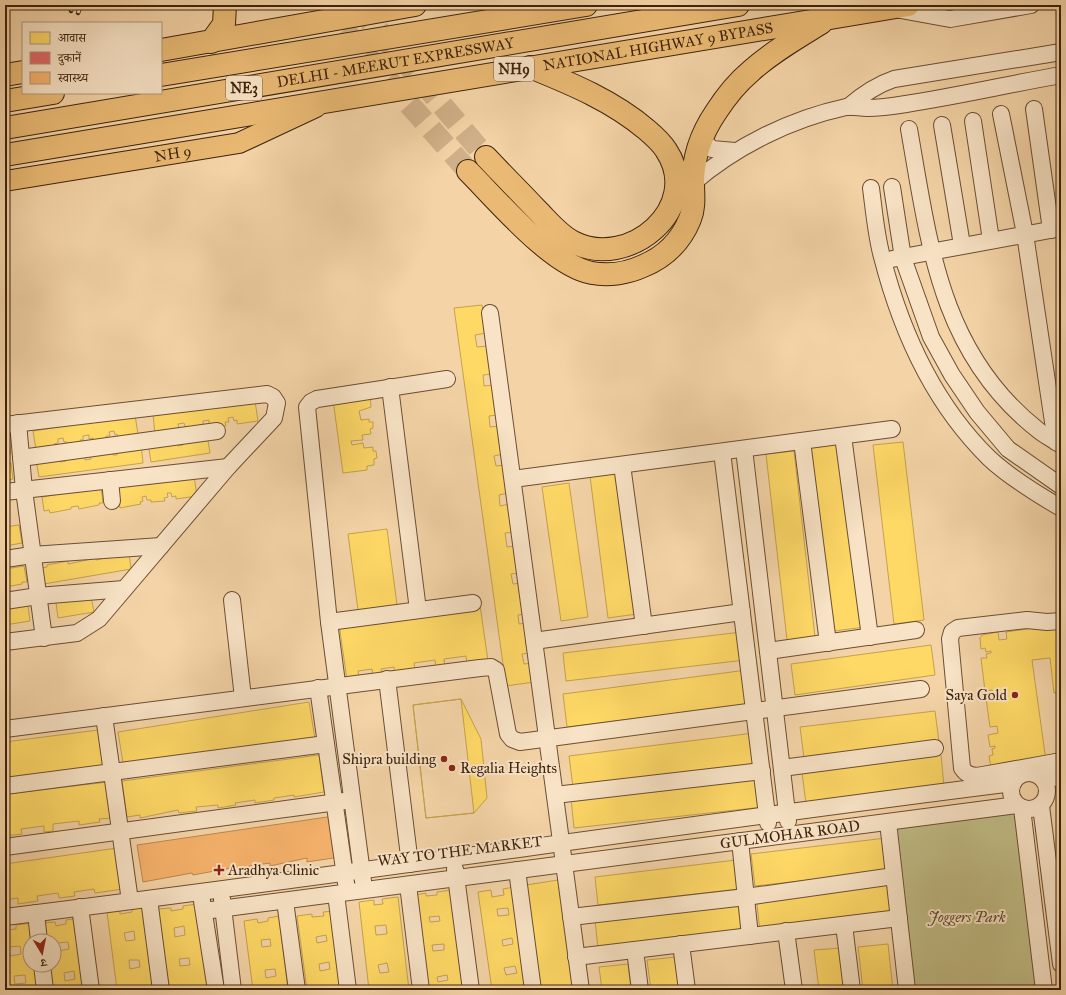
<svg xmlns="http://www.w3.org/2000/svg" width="1066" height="995" viewBox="0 0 1066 995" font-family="'IM FELL Great Primer','Noto Serif Devanagari',serif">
	<rect width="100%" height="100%" fill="#f4d4a7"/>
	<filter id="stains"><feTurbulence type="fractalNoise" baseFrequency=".005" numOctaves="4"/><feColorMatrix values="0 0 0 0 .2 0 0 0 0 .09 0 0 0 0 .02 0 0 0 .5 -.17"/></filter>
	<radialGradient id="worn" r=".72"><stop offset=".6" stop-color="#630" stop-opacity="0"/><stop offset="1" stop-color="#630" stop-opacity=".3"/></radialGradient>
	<path fill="#c0bb84" stroke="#7f6e48" d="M 1022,808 L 1044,990 L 907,990 L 888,825 Z"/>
	<path fill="#ffd966" stroke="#c5a24b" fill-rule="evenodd" d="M 482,305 L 486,333 L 475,335 L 477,347 L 488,346 L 492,374 L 483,375 L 484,386 L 494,385 L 498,415 L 489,416 L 490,427 L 499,426 L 503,454 L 494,456 L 496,466 L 504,465 L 508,493 L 499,495 L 500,506 L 510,504 L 514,532 L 505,533 L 507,547 L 515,546 L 519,573 L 511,574 L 513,584 L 521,583 L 525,614 L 518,615 L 519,624 L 526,623 L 530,653 L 522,654 L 524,664 L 532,663 L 534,682 L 506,686 L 454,308 Z
		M 370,395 L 371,407 L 359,411 L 361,420 L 369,419 L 369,422 L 373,422 L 373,428 L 370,429 L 371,434 L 362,435 L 363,440 L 351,441 L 352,445 L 363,443 L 364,448 L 373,447 L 373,451 L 376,451 L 377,458 L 374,459 L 374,465 L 367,466 L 367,470 L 343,473 L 333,400 Z
		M 255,401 L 258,421 L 237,424 L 237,420 L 234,421 L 233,417 L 228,418 L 229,422 L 225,422 L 226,426 L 212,427 L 209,424 L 209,420 L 203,421 L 203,425 L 187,431 L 184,423 L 178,424 L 179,428 L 176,429 L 176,432 L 155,435 L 153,414 Z
		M 135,415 L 138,434 L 118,437 L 117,434 L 115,435 L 114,431 L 109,432 L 110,436 L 106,436 L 106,439 L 93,440 L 93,438 L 89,439 L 89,435 L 83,436 L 83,440 L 80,440 L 81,442 L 68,444 L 67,442 L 64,442 L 63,438 L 58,439 L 58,443 L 54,444 L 55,447 L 36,450 L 33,431 Z
		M 5,434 L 8,434 L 11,454 L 5,455 Z
		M 207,434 L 210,453 L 151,462 L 148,443 L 177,442 L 178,446 L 183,445 L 182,441 Z
		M 839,441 L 865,627 L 834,631 L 808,446 Z
		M 903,442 L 924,620 L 894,624 L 873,445 Z
		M 141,444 L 143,463 L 39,477 L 36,460 L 59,459 L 60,462 L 66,461 L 65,458 L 85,456 L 85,460 L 91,459 L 90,455 L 112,452 L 113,455 L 117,455 L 117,451 Z
		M 794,451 L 815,637 L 787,640 L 766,454 Z
		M 11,463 L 13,479 L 5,481 L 5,464 Z
		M 619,472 L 637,614 L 608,618 L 590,476 Z
		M 194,476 L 197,496 L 176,499 L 176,496 L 172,497 L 171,493 L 167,493 L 168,497 L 164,498 L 165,501 L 151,502 L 151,500 L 147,500 L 146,496 L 142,497 L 143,501 L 140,502 L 141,504 L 120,508 L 117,488 Z
		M 569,483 L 588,617 L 561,621 L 542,487 Z
		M 101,487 L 103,503 L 99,503 L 99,505 L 79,509 L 78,506 L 71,507 L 71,509 L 50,513 L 49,510 L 44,511 L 42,497 Z
		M 19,525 L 22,543 L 5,546 L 5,527 Z
		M 387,529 L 397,605 L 358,610 L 348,534 Z
		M 129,553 L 131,569 L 44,584 L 42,568 L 47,567 L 47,565 L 68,561 L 68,564 L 96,558 L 96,560 Z
		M 24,566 L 27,582 L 22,582 L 22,584 L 5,587 L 5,569 Z
		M 91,597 L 94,612 L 58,618 L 56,602 Z
		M 24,603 L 25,606 L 28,606 L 30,621 L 5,625 L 5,606 Z
		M 480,605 L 488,661 L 467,664 L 466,656 L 444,659 L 445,667 L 436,668 L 435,660 L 414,663 L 415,671 L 395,674 L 394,667 L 381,669 L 382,676 L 373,677 L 372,669 L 358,671 L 359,679 L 347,680 L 339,624 Z
		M 1061,624 L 1061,692 L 1054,693 L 1050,658 L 1032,660 L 1046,761 L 991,768 L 989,756 L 993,755 L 992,749 L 995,748 L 995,746 L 990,747 L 988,735 L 998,733 L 997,726 L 990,727 L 986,698 L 993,697 L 992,690 L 985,691 L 981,658 L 987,658 L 986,654 L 991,653 L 991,651 L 986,652 L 985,648 L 981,649 L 980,638 L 982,635 L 998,632 L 999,640 L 1007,639 L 1006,632 Z
		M 742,632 L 745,660 L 566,681 L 563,653 Z
		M 931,645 L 935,675 L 795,695 L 791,664 Z
		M 747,670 L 751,704 L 567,727 L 563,694 Z
		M 461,699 L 481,739 L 487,798 L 474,813 L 426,818 L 413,705 Z
		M 461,699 L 474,813 L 426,818 L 413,705 Z
		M 309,702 L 315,739 L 124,769 L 118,732 Z
		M 935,711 L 939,742 L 804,758 L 800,727 Z
		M 98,730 L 103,766 L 5,781 L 5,742 Z
		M 754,733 L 757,764 L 573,787 L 569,756 Z
		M 319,755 L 324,792 L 294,797 L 294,795 L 274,798 L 274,800 L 255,803 L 255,800 L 235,803 L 236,805 L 218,808 L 218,805 L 196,807 L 197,811 L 179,813 L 178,810 L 140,818 L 140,815 L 127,817 L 122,781 Z
		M 941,755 L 944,787 L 806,804 L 802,772 Z
		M 760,778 L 763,807 L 574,828 L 571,799 Z
		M 108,782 L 112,818 L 99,819 L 100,822 L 79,825 L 79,821 L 53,824 L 53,831 L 44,832 L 44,826 L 21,829 L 22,834 L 5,836 L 5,794 Z
		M 886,838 L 890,871 L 755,886 L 751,854 Z
		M 117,848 L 123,889 L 95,893 L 94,889 L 74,892 L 75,896 L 59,898 L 58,893 L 37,896 L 38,901 L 18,904 L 18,898 L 5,900 L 5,864 Z
		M 736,860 L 739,889 L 598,905 L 595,877 Z
		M 558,880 L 574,990 L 540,990 L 526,885 Z
		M 892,880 L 896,915 L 760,931 L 756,896 Z
		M 514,887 L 526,990 L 492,990 L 478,892 L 491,890 L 492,897 L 504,895 L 503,889 ZM 508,908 L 509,915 L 498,916 L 497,909 ZM 512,938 L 513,944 L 503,946 L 502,940 ZM 515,966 L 517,973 L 506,975 L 504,968 Z
		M 452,890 L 464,990 L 427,990 L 416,895 L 426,893 L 426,896 L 437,895 L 437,892 ZM 439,916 L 440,921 L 430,922 L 429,917 ZM 444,944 L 444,950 L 433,951 L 432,945 ZM 447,975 L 448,980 L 438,982 L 437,977 Z
		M 398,897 L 409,990 L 369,990 L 359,902 L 374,900 L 374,905 L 383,904 L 382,899 ZM 386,925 L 387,934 L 376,935 L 375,926 ZM 387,963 L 389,972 L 380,973 L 378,965 Z
		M 197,904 L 208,990 L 194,990 L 193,986 L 184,987 L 184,990 L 169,990 L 158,909 L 171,908 L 171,911 L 183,909 L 183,906 ZM 184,926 L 185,935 L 175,937 L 174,928 ZM 189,958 L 190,965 L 180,966 L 179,959 Z
		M 740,904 L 743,933 L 598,948 L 595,920 Z
		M 146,907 L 157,990 L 117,990 L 107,912 L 120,910 L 120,914 L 132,912 L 132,909 ZM 134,931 L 135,940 L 126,941 L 124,933 ZM 129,960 L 139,960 L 140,967 L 130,969 Z
		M 335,911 L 345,990 L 307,990 L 297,916 L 312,914 L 312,917 L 324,916 L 323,912 ZM 326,935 L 327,941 L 317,943 L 316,937 ZM 329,962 L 330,969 L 320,971 L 319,964 Z
		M 279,916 L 288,990 L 253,990 L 244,921 L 257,919 L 258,923 L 268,921 L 268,918 ZM 270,939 L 271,946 L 262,947 L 261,940 ZM 275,969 L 276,976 L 266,978 L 265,970 Z
		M 81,918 L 90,990 L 52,990 L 48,965 L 54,965 L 54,941 L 45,941 L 43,923 L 55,922 L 56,926 L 66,924 L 66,920 ZM 68,942 L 69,949 L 59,951 L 58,943 ZM 74,971 L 75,979 L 65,981 L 64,973 Z
		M 32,923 L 34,941 L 30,941 L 30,965 L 37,965 L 40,990 L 5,990 L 5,927 L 6,930 L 16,929 L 16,925 ZM 20,946 L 21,954 L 10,956 L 9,947 ZM 25,975 L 26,983 L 15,984 L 14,976 Z
		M 888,944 L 893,990 L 863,990 L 858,947 Z
		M 841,948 L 846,990 L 819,990 L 814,950 Z
		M 676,957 L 680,990 L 651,990 L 647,960 Z
		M 628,964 L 631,990 L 602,990 L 599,967 Z"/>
	<path fill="#e06666" stroke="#af524b" d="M 1061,235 L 1061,262 L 1056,236 Z"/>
	<path fill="#f6b26b" stroke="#bf874e" d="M 334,816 L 340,857 L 307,862 L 307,858 L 270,866 L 270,863 L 249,866 L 249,868 L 231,871 L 231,868 L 193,875 L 192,873 L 143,882 L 137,845 Z"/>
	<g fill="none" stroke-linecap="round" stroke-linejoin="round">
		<path stroke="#d0b088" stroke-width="22" stroke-dasharray="22 11" stroke-linecap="butt" d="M 322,5 L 468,171
			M 357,5 L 486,157"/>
		<g stroke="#6c4e33" stroke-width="18">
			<g id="minor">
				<path d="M 895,9 L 950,19 L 1031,5"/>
				<path d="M 848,107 C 863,94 876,85 894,79 L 1061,52"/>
				<path d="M 1034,109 L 1051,230"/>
				<path d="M 1001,114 L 1025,234 L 1056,442"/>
				<path d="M 973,121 L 991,240"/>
				<path d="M 942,125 L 962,245"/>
				<path d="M 909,129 C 929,243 940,353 1038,430 C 1045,436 1054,440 1061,445"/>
				<path d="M 701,139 L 712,149 L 735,151"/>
				<path d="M 693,183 C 736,146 791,119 846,107 C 853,106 860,108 867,108 C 880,108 894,106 906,104 C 958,96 1010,84 1061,75"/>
				<path d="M 892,187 L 903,258 L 931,337 L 952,375 L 977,412 L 1008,449 L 1061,486"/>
				<path d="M 871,188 C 874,211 876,235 882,257 C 901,331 934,404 989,458 C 1009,477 1037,494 1061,508"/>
				<path d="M 892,259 L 1061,228"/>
				<path d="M 490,313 L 581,990"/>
				<path d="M 390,387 L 418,610"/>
				<path d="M 18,423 L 24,490 L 44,638"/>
				<path d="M 5,425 L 267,394 L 273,397 L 277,403 L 274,418 L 228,467 L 99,619 L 77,633 L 5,642"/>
				<path d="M 843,436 L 870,637"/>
				<path d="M 802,441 L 828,643"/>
				<path d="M 744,449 L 788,821"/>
				<path d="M 722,452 L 768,823"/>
				<path d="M 21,458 L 217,431"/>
				<path d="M 622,465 L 644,626"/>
				<path d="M 513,479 L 892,429"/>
				<path d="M 110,480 L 112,501"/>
				<path d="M 5,492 L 228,467"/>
				<path d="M 5,559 L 32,555 L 161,546"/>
				<path d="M 232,600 L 243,698"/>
				<path d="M 5,601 L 38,596 L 124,589"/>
				<path d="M 1061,621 L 1047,622 L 1027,620 L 958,628 L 952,632 L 950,639 L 962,768 C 966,774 969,775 977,776 L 1061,761"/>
				<path d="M 329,622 L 473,603"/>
				<path d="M 534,641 L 742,612"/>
				<path d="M 768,651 L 916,630"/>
				<path d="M 387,679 L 410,864"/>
				<path d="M 318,688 L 346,883"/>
				<path d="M 104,716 L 130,901"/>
				<path d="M 5,729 L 480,668 L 491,667 L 496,670 L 508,734 L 512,739 L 520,742 L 921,689"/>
				<path d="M 782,768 L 935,748"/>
				<circle cx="1029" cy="791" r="18"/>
				<path d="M 1044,779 L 1061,777"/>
				<path d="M 5,786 L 326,744"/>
				<path d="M 555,795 L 762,771"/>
				<path d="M 1041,806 L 1061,964"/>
				<path d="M 1022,808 L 1044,990"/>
				<path d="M 888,822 L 907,990"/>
				<path d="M 740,841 L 750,936"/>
				<path d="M 5,847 L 352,800"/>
				<path d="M 455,869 L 471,990"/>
				<path d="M 517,870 L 533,990"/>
				<path d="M 363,881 L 329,622 L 307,407 L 311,402 L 317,399 L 447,379"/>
				<path d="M 408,885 L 421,990"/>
				<path d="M 336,894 L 348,990"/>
				<path d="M 149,899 L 161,990"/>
				<path d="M 222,899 L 233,990"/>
				<path d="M 202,901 L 216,990"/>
				<path d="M 285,901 L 297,990"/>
				<path d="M 80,907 L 91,990"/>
				<path id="s1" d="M 204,911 L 1017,805"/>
				<path d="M 36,913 L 39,941"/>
				<path d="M 5,917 C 341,876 676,825 1013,783"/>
				<path d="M 571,917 L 746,897 L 894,876"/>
				<path d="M 844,925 L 852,990"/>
				<path d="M 786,931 L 794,990"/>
				<path d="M 681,944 L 687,990"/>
				<path d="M 635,950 L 640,990"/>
				<path d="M 576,957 L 899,918"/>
				<path d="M 42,965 L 45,990"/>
			</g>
		</g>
		<g stroke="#3e220c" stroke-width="22">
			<g id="major">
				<path id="s2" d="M 5,181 L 239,143 L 316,107"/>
			</g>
		</g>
		<g stroke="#3e220c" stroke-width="24">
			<g id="highway">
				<path d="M 211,42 L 224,24 L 225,5"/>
				<path d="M 161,50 L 415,5"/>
				<path d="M 5,75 L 23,72"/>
				<path d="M 161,75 L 586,5"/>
				<path d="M 5,101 L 53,93"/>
				<path id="s3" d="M 5,128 L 738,5"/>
				<path id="s4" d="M 5,155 L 908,5"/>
				<path d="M 486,157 C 503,175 520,192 537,210 C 548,221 559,235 573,242 C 629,271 704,207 666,150 C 661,142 654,136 647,130 C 613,101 572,84 530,67"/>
				<path d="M 468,171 C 497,200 552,266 592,273 C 609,276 628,273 643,266 C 665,257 681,241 690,219 C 695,207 693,194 693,183 C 693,157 701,134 716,112 C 725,98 738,82 751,71 C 772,52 797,38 821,23"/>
			</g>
		</g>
		<use href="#minor" stroke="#f8e3c6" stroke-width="16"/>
		<use href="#major" stroke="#eaba74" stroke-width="20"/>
		<use href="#highway" stroke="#eaba74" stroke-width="22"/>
		<g stroke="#3e220c" stroke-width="4.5">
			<path id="rail" d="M 71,11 L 73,5
				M 78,13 L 81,5"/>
		</g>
		<use href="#rail" stroke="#f8e3c6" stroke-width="3" stroke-dasharray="9" stroke-linecap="butt"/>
	</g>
	<g fill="#8f2418" stroke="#f8e3c6" stroke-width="1.5">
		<circle cx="1015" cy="695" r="4"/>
		<circle cx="444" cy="759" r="4"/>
		<circle cx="452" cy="768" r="4"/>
		<path d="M217 864h4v4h4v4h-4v4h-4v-4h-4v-4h4z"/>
	</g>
	<g text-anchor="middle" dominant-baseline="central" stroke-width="4" stroke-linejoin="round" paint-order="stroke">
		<g fill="#f8e3c6" stroke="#765c44" stroke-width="1">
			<rect x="494" y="57" width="40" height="24" rx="3"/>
			<rect x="226" y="76" width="36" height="24" rx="3"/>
		</g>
		<g font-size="14" font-weight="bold" fill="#3e220c">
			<text x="514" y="69">NH9</text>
			<text x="244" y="88">NE3</text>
		</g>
		<g font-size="15" fill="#3e220c" stroke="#f8e3c6">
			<text stroke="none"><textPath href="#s4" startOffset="662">NATIONAL HIGHWAY 9 BYPASS</textPath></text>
			<text stroke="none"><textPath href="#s3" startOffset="396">DELHI - MEERUT EXPRESSWAY</textPath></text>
			<text stroke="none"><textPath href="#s2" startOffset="170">NH 9</textPath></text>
			<text stroke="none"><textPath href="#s1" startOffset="591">GULMOHAR ROAD</textPath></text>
			<text transform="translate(460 851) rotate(-7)">WAY TO THE MARKET</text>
		</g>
		<g font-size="15" fill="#3e220c" stroke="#f8e3c6" text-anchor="end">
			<text x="1007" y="695">Saya Gold</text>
			<text x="436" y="759">Shipra building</text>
			<text x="460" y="768" text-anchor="start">Regalia Heights</text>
			<text x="228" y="870" text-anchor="start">Aradhya Clinic</text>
		</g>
		<g font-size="15" font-style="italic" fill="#5e482a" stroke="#f8e3c6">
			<text x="967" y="917">Joggers Park</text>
		</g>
	</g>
	<rect width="1066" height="995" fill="none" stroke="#f4d4a7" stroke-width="20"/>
	<rect x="6" y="6" width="1054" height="983" fill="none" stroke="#3e220c" stroke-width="2"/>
	<rect x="10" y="10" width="1046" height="975" fill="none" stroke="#3e220c"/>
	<rect x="22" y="22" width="140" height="72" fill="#f8e3c6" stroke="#ae967c"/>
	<rect x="30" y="32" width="20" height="12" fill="#ffd966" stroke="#ae967c"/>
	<text x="58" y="42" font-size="12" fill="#3e220c">आवास</text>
	<rect x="30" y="52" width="20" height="12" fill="#e06666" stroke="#ae967c"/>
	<text x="58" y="62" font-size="12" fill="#3e220c">दुकानें</text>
	<rect x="30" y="72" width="20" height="12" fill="#f6b26b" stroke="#ae967c"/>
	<text x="58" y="82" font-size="12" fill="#3e220c">स्वास्थ्य</text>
	<g transform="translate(42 953) rotate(170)"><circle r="19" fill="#f8e3c6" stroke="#ae967c"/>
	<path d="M0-3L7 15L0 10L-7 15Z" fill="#8f2418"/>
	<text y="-6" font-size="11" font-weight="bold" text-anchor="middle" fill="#3e220c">उ</text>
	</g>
	<rect width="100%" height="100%" filter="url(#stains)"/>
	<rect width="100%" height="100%" fill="url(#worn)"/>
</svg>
